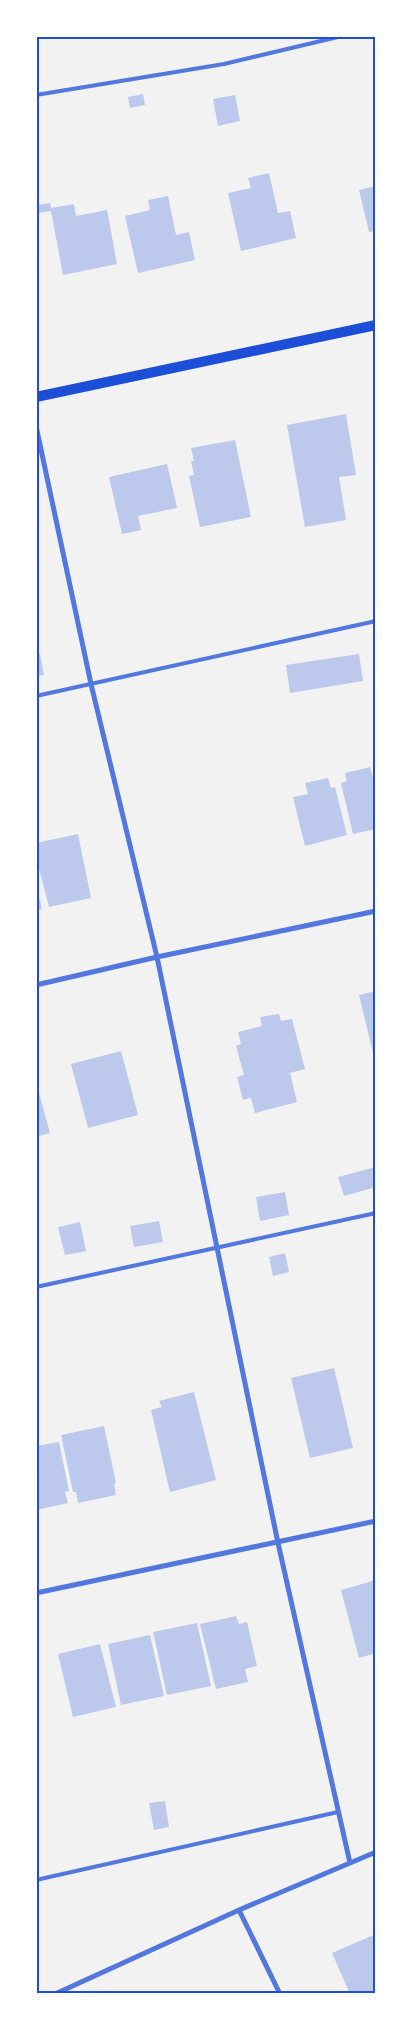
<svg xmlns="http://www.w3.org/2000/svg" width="412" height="2030" viewBox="0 0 412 2030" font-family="Barlow,sans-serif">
	<rect width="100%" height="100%" fill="#f2f2f2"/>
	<path fill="#bdc9ec" d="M 143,94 L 145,105 L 130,108 L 128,97 Z
		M 235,95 L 240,121 L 218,126 L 213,99 Z
		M 269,173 L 278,213 L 290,211 L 296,238 L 241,251 L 228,193 L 251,188 L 248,178 Z
		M 376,186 L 376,231 L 369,232 L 359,190 Z
		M 168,196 L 176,235 L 189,232 L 195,260 L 138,273 L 125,216 L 150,210 L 148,200 Z
		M 50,203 L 51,208 L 74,204 L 76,216 L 107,210 L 117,264 L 63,275 L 51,211 L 39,213 L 38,205 Z
		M 346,414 L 356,475 L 339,477 L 346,520 L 305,527 L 287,425 Z
		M 235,440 L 251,517 L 200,527 L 189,476 L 194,475 L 191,461 L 194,461 L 191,448 Z
		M 167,464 L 177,508 L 138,516 L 141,530 L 122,534 L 109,477 Z
		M 40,654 L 44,675 L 36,676 L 36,655 Z
		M 359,654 L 363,681 L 290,693 L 286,665 Z
		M 370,767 L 373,777 L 376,776 L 376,829 L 353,834 L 341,783 L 347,781 L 345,773 Z
		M 328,778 L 331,788 L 335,787 L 347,835 L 305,846 L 293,797 L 308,794 L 305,783 Z
		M 78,834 L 91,898 L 49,907 L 36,857 L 36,843 Z
		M 36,885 L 42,909 L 36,910 Z
		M 376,991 L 376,1061 L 375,1061 L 359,995 Z
		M 279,1014 L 281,1021 L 292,1019 L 305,1069 L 290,1073 L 297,1102 L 255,1113 L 251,1098 L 243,1100 L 237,1077 L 244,1075 L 236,1046 L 241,1044 L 238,1032 L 262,1026 L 260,1017 Z
		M 121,1051 L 138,1115 L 88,1128 L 71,1064 Z
		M 36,1082 L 50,1133 L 36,1137 Z
		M 376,1167 L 376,1187 L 344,1196 L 338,1177 Z
		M 285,1192 L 289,1215 L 260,1221 L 256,1197 Z
		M 159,1221 L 163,1242 L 134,1247 L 130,1226 Z
		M 80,1222 L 86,1251 L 65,1255 L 58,1227 Z
		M 285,1253 L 289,1272 L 273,1276 L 269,1257 Z
		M 334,1368 L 353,1448 L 310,1458 L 291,1378 Z
		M 194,1392 L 216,1480 L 170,1492 L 151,1410 L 162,1407 L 159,1401 Z
		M 104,1426 L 116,1483 L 114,1484 L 116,1495 L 78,1503 L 76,1492 L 73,1492 L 61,1435 Z
		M 59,1442 L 69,1491 L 65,1492 L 68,1503 L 36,1510 L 36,1446 Z
		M 376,1580 L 376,1653 L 359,1658 L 341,1590 Z
		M 236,1616 L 239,1624 L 247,1622 L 257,1666 L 245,1669 L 248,1682 L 216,1689 L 200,1624 Z
		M 197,1623 L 211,1686 L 167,1695 L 153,1632 Z
		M 150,1635 L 164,1696 L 121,1705 L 108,1644 Z
		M 100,1644 L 116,1707 L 73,1717 L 58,1654 Z
		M 165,1801 L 169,1827 L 154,1830 L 149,1803 Z
		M 376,1934 L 376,1991 L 370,1994 L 350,1994 L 332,1953 Z"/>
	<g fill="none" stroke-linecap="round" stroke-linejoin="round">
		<path stroke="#5277de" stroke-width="4" d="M 36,95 L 224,64 L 342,36
			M 36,696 L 376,621
			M 36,1287 L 376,1213
			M 36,1880 L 338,1812"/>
		<path stroke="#5277de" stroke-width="5" d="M 36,426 L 91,684 L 157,957 L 278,1543 L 350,1863
			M 36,985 L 157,957 L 376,911
			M 36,1593 L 376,1521
			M 239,1910 L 280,1994
			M 55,1994 L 239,1910 L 376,1852"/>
		<path stroke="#1d4ed8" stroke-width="10" d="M 36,397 L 376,325"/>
	</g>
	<rect width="412" height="2030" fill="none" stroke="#ffffff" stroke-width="75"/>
	<rect x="38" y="38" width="336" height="1954" fill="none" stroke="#1d4ed8" stroke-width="2"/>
</svg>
